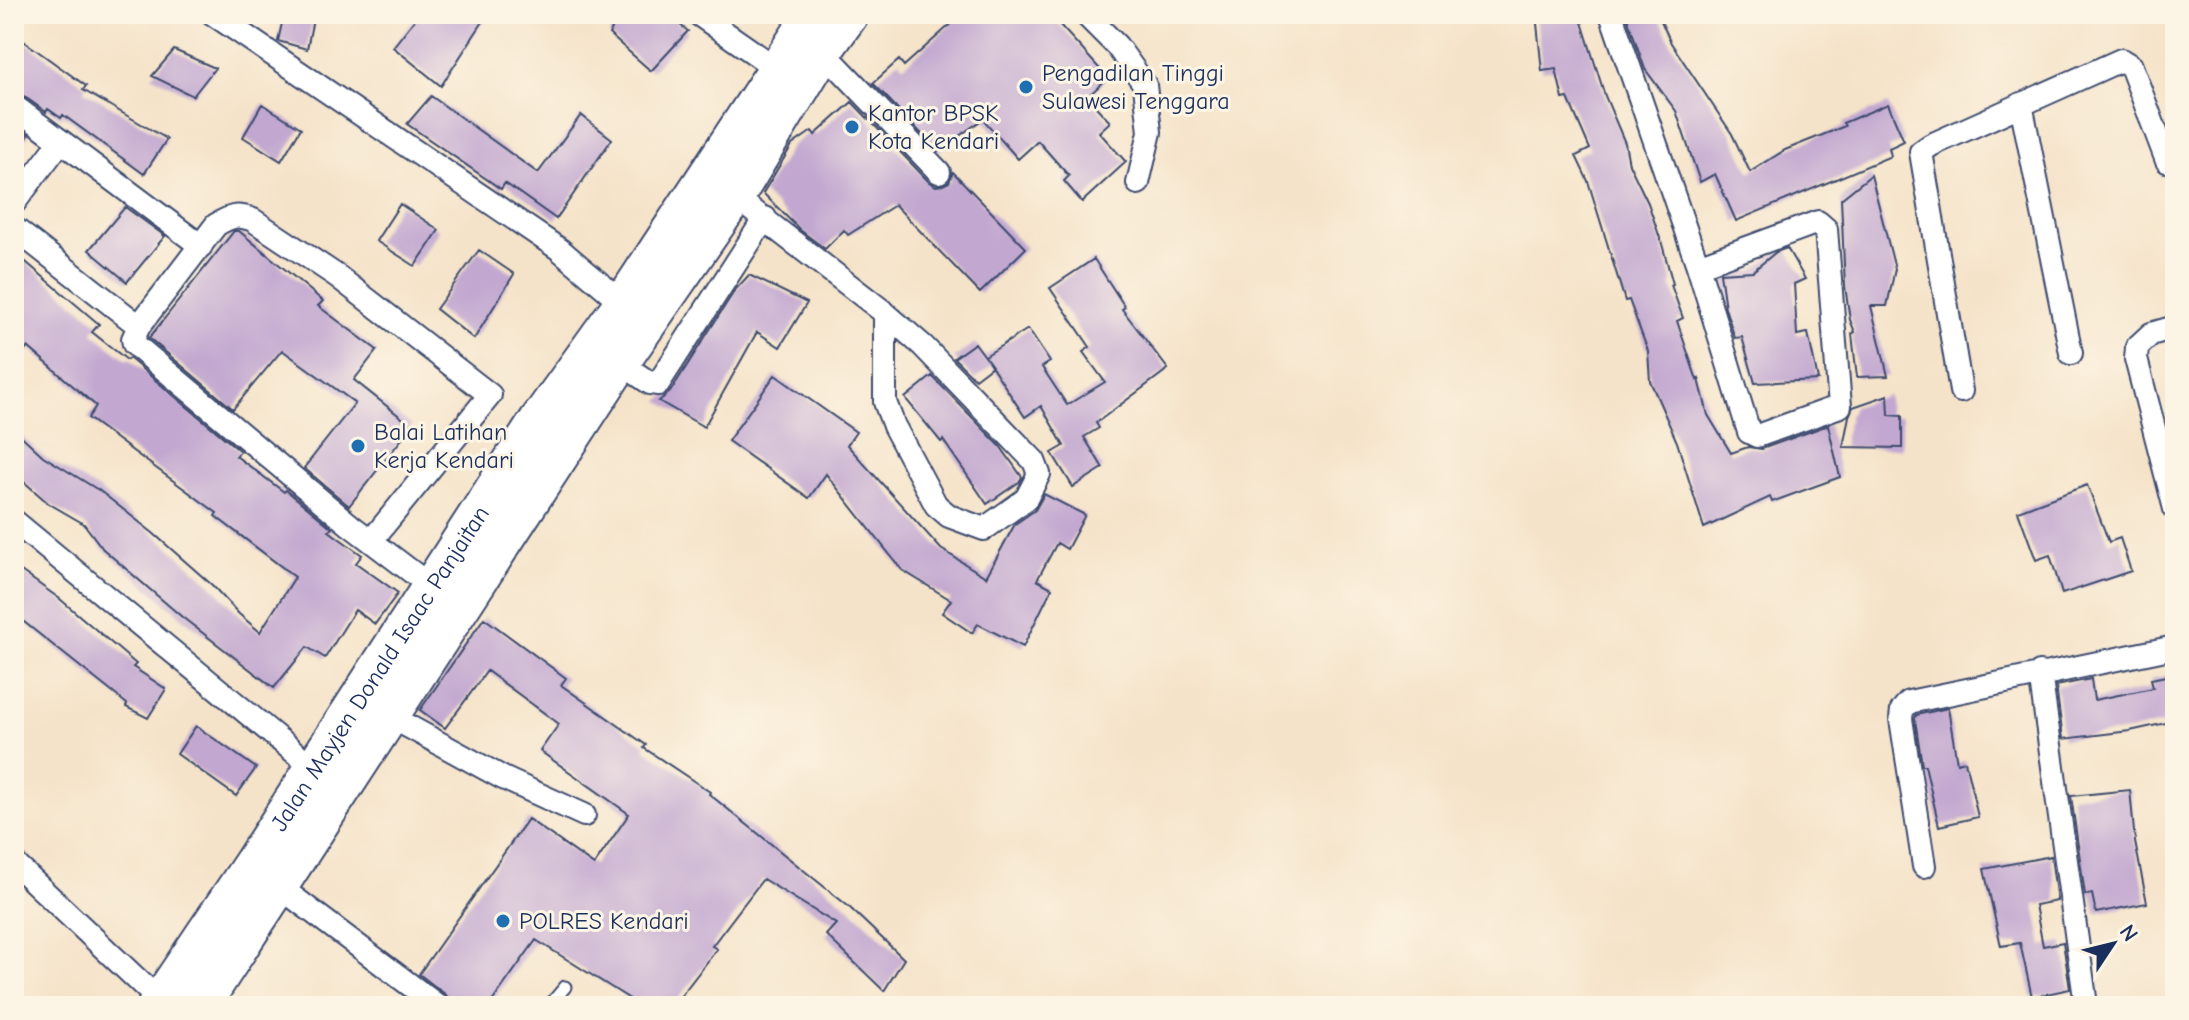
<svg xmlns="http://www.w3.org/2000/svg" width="2189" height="1020" viewBox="0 0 2189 1020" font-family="'Comic Neue',sans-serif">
	<rect width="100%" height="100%" fill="#fcf5e5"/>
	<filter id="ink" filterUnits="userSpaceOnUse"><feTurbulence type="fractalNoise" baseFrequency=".0125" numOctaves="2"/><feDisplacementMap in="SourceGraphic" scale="16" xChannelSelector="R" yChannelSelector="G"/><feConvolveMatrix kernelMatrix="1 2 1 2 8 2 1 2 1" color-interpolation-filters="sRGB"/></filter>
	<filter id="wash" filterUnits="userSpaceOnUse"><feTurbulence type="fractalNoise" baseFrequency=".006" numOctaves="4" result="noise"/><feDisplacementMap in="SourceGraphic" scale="32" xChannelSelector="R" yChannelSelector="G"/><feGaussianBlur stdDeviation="1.8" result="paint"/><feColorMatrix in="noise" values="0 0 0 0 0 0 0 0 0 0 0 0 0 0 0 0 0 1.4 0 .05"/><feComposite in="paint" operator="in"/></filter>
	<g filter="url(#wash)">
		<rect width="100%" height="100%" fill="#f5e3c9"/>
		<g id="blocks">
			<path fill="#c2a8d0" d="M 284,14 L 314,14 L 307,49 L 278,41 Z
				M 419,14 L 488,14 L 441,86 L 393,47 Z
				M 621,14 L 666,14 L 688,31 L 651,71 L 609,34 Z
				M 942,14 L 1050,14 L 1108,78 L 1087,97 L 1110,122 L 1099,132 L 1126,162 L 1082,202 L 1064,181 L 1069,176 L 1038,141 L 1018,159 L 983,119 L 938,151 L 873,83 L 899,60 L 904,66 L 951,24 Z
				M 1536,14 L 1575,14 L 1577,20 L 1581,19 L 1605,96 L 1625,143 L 1629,164 L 1648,203 L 1662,244 L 1673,284 L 1671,285 L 1683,318 L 1677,321 L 1697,380 L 1699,379 L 1708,415 L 1731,453 L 1748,447 L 1762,449 L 1828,425 L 1840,477 L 1772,502 L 1770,497 L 1704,528 L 1677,442 L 1650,381 L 1648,351 L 1629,300 L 1625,301 L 1588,181 L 1576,156 L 1590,149 L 1568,98 L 1563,99 L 1556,69 L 1542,71 Z
				M 1626,14 L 1658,14 L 1671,43 L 1732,134 L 1750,172 L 1785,150 L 1845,126 L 1843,123 L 1888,104 L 1904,141 L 1889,148 L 1891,156 L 1736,221 L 1715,174 L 1700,182 L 1676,111 L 1645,69 Z
				M 14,34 L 86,86 L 83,90 L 167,139 L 144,174 L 63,115 L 61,118 L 48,109 L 46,112 L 22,95 L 14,92 Z
				M 174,50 L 215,68 L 193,96 L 152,76 Z
				M 431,96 L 538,173 L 581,115 L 612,139 L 556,219 L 505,183 L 501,189 L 407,124 Z
				M 852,102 L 929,182 L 936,186 L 943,185 L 949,182 L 953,172 L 1026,248 L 980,293 L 895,205 L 848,235 L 844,230 L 825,249 L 800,230 L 763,193 L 792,145 L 812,131 L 815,135 Z
				M 262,104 L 301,128 L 281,161 L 243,137 Z
				M 14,123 L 29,135 L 14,154 Z
				M 1871,175 L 1895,269 L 1887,306 L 1871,306 L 1888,376 L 1857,377 L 1852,334 L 1855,332 L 1850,320 L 1845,286 L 1841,199 Z
				M 400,204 L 439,230 L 415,266 L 376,241 Z
				M 125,207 L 165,236 L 127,282 L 89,250 Z
				M 234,231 L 239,231 L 323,301 L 318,306 L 377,350 L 354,380 L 412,426 L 349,506 L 304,468 L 355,403 L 282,350 L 233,409 L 149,338 Z
				M 1787,248 L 1805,279 L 1794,284 L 1797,335 L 1808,333 L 1818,380 L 1755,383 L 1742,337 L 1735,338 L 1725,308 L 1720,273 L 1753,271 L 1776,252 Z
				M 479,250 L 514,274 L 474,339 L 436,309 Z
				M 14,252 L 99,324 L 92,332 L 127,360 L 129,358 L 240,451 L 236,456 L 284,492 L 286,490 L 332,528 L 329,531 L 362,555 L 356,563 L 398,593 L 375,624 L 355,610 L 325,658 L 307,647 L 274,688 L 182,617 L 103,549 L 84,524 L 48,503 L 14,473 L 14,429 L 43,456 L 100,491 L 153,533 L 212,585 L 239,614 L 260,632 L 295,577 L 215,516 L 217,513 L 88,418 L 96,406 L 28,347 L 14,364 Z
				M 1094,259 L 1125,307 L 1122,309 L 1168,369 L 1096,423 L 1099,428 L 1084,437 L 1103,468 L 1073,487 L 1052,453 L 1064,446 L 1041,406 L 1025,417 L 985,356 L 1028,329 L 1050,362 L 1042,367 L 1067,405 L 1105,382 L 1083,352 L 1090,347 L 1050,288 Z
				M 749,275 L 807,303 L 780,347 L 757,332 L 704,427 L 659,401 L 670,392 L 735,290 Z
				M 975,343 L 992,366 L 975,379 L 954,358 Z
				M 775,375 L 856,432 L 847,445 L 941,549 L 986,577 L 1015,524 L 1035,510 L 1044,494 L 1085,515 L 1067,549 L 1057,543 L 1037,580 L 1052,588 L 1023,647 L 978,624 L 972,633 L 942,613 L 951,600 L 902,570 L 826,474 L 809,498 L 728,441 Z
				M 932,376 L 1000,446 L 1022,477 L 1019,482 L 987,504 L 943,440 L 941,442 L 905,398 Z
				M 1888,395 L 1889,415 L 1902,416 L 1902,448 L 1843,447 L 1849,416 L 1853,407 Z
				M 2087,485 L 2109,542 L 2120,538 L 2131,571 L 2062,594 L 2050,555 L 2036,560 L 2018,511 Z
				M 14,566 L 60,599 L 136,664 L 133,667 L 166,689 L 148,718 L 126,707 L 127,704 L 14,614 Z
				M 484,618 L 566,678 L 561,685 L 646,745 L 644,748 L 710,792 L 709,794 L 848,906 L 904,959 L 884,991 L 826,935 L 836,924 L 763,879 L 712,946 L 717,949 L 673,1006 L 641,1006 L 536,940 L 489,1006 L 454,1006 L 446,995 L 419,974 L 528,819 L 594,865 L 629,814 L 540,751 L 559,724 L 487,671 L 445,728 L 420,710 Z
				M 2175,674 L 2175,721 L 2130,731 L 2063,739 L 2056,686 L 2091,679 L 2094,700 L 2153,688 L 2151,679 Z
				M 1948,708 L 1957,763 L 1965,761 L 1978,817 L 1939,826 L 1925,765 L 1922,765 L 1915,719 L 1916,715 Z
				M 196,726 L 256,768 L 236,796 L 177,754 Z
				M 2130,790 L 2135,842 L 2147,903 L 2096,913 L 2092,894 L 2085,895 L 2071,796 Z
				M 2051,856 L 2057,901 L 2035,905 L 2043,946 L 2063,942 L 2070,989 L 2032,997 L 2020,943 L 2001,946 L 1984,869 Z"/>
		</g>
	</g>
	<g filter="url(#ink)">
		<use href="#blocks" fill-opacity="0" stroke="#3c4a6e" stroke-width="2"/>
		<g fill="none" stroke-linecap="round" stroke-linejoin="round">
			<g stroke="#3c4a6e" stroke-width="15">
				<path id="lane" d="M 549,1006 L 565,987"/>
			</g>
			<g stroke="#3c4a6e" stroke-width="26">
				<path id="street" d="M 213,14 L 559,249 L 624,304
					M 698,14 L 780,71
					M 1085,14 L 1117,46 L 1145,85 L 1150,132 L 1138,183
					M 1611,14 L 1698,266 L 1818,222 L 1826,229 L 1840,406 L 1757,436 L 1749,432 L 1698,266
					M 822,50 L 939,172
					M 2021,104 L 2071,353
					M 14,106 L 201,246
					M 734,196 L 885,313
					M 14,203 L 61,141
					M 14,228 L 139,326
					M 885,313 L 923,346 L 1034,461 L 1039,474 L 1026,499 L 984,529 L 949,516 L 936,505 L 894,426 L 885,402 Z
					M 2175,327 L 2151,334 L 2137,347 L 2136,359 L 2175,509
					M 619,362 L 650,383 L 658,384 L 765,218
					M 1961,391 L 1921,152 L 1931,145 L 2121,60 L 2131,66 L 2167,161 L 2175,160
					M 14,521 L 315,769
					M 371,541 L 490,395 L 337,276 L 253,220 C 237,214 231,216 216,225 L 139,326 L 133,339 L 134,344 L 350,525 L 433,588
					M 2040,673 L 2085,998
					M 382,712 L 503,778 L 584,815
					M 14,863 L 161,1002
					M 1924,866 L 1901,719 L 1902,710 L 1909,702 L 2175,647
					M 277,885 L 438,1006"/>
			</g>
			<g stroke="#3c4a6e" stroke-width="44">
				<g id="highway">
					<path id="s1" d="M 158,1006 L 253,865 L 539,422 L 624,304 L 815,14"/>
					<path d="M 199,1006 L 619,362 L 734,196 L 822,50 L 848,14"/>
				</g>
			</g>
			<use href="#lane" stroke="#fff" stroke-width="11"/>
			<use href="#street" stroke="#fff" stroke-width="22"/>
			<use href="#highway" stroke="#fff" stroke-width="40"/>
		</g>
	</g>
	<g fill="#1f6fb2" stroke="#fcf5e5" stroke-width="3">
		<circle cx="1026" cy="87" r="8"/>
		<circle cx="852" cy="127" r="8"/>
		<circle cx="358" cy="446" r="8"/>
		<circle cx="503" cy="921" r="8"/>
	</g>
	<g text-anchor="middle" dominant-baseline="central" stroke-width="6" stroke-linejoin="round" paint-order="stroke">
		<g font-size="24" fill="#1b2f5e" stroke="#fcf5e5" text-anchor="start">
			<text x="1042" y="73">Pengadilan Tinggi<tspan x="1042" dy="28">Sulawesi Tenggara</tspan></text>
			<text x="868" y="113">Kantor BPSK<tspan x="868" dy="28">Kota Kendari</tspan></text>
			<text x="374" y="432">Balai Latihan<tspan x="374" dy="28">Kerja Kendari</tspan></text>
			<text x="519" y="921">POLRES Kendari</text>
		</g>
		<g font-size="24" fill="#1b2f5e" stroke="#fcf5e5">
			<text stroke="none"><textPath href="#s1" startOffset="404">Jalan Mayjen Donald Isaac Panjaitan</textPath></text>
		</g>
	</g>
	<rect width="2189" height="1020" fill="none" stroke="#fcf5e5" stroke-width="48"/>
	<g transform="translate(2113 944) rotate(55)" stroke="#fcf5e5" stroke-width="6" paint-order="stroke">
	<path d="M0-6L14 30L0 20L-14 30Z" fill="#1b2f5e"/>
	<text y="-12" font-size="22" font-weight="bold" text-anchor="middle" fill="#1b2f5e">N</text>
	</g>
</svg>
